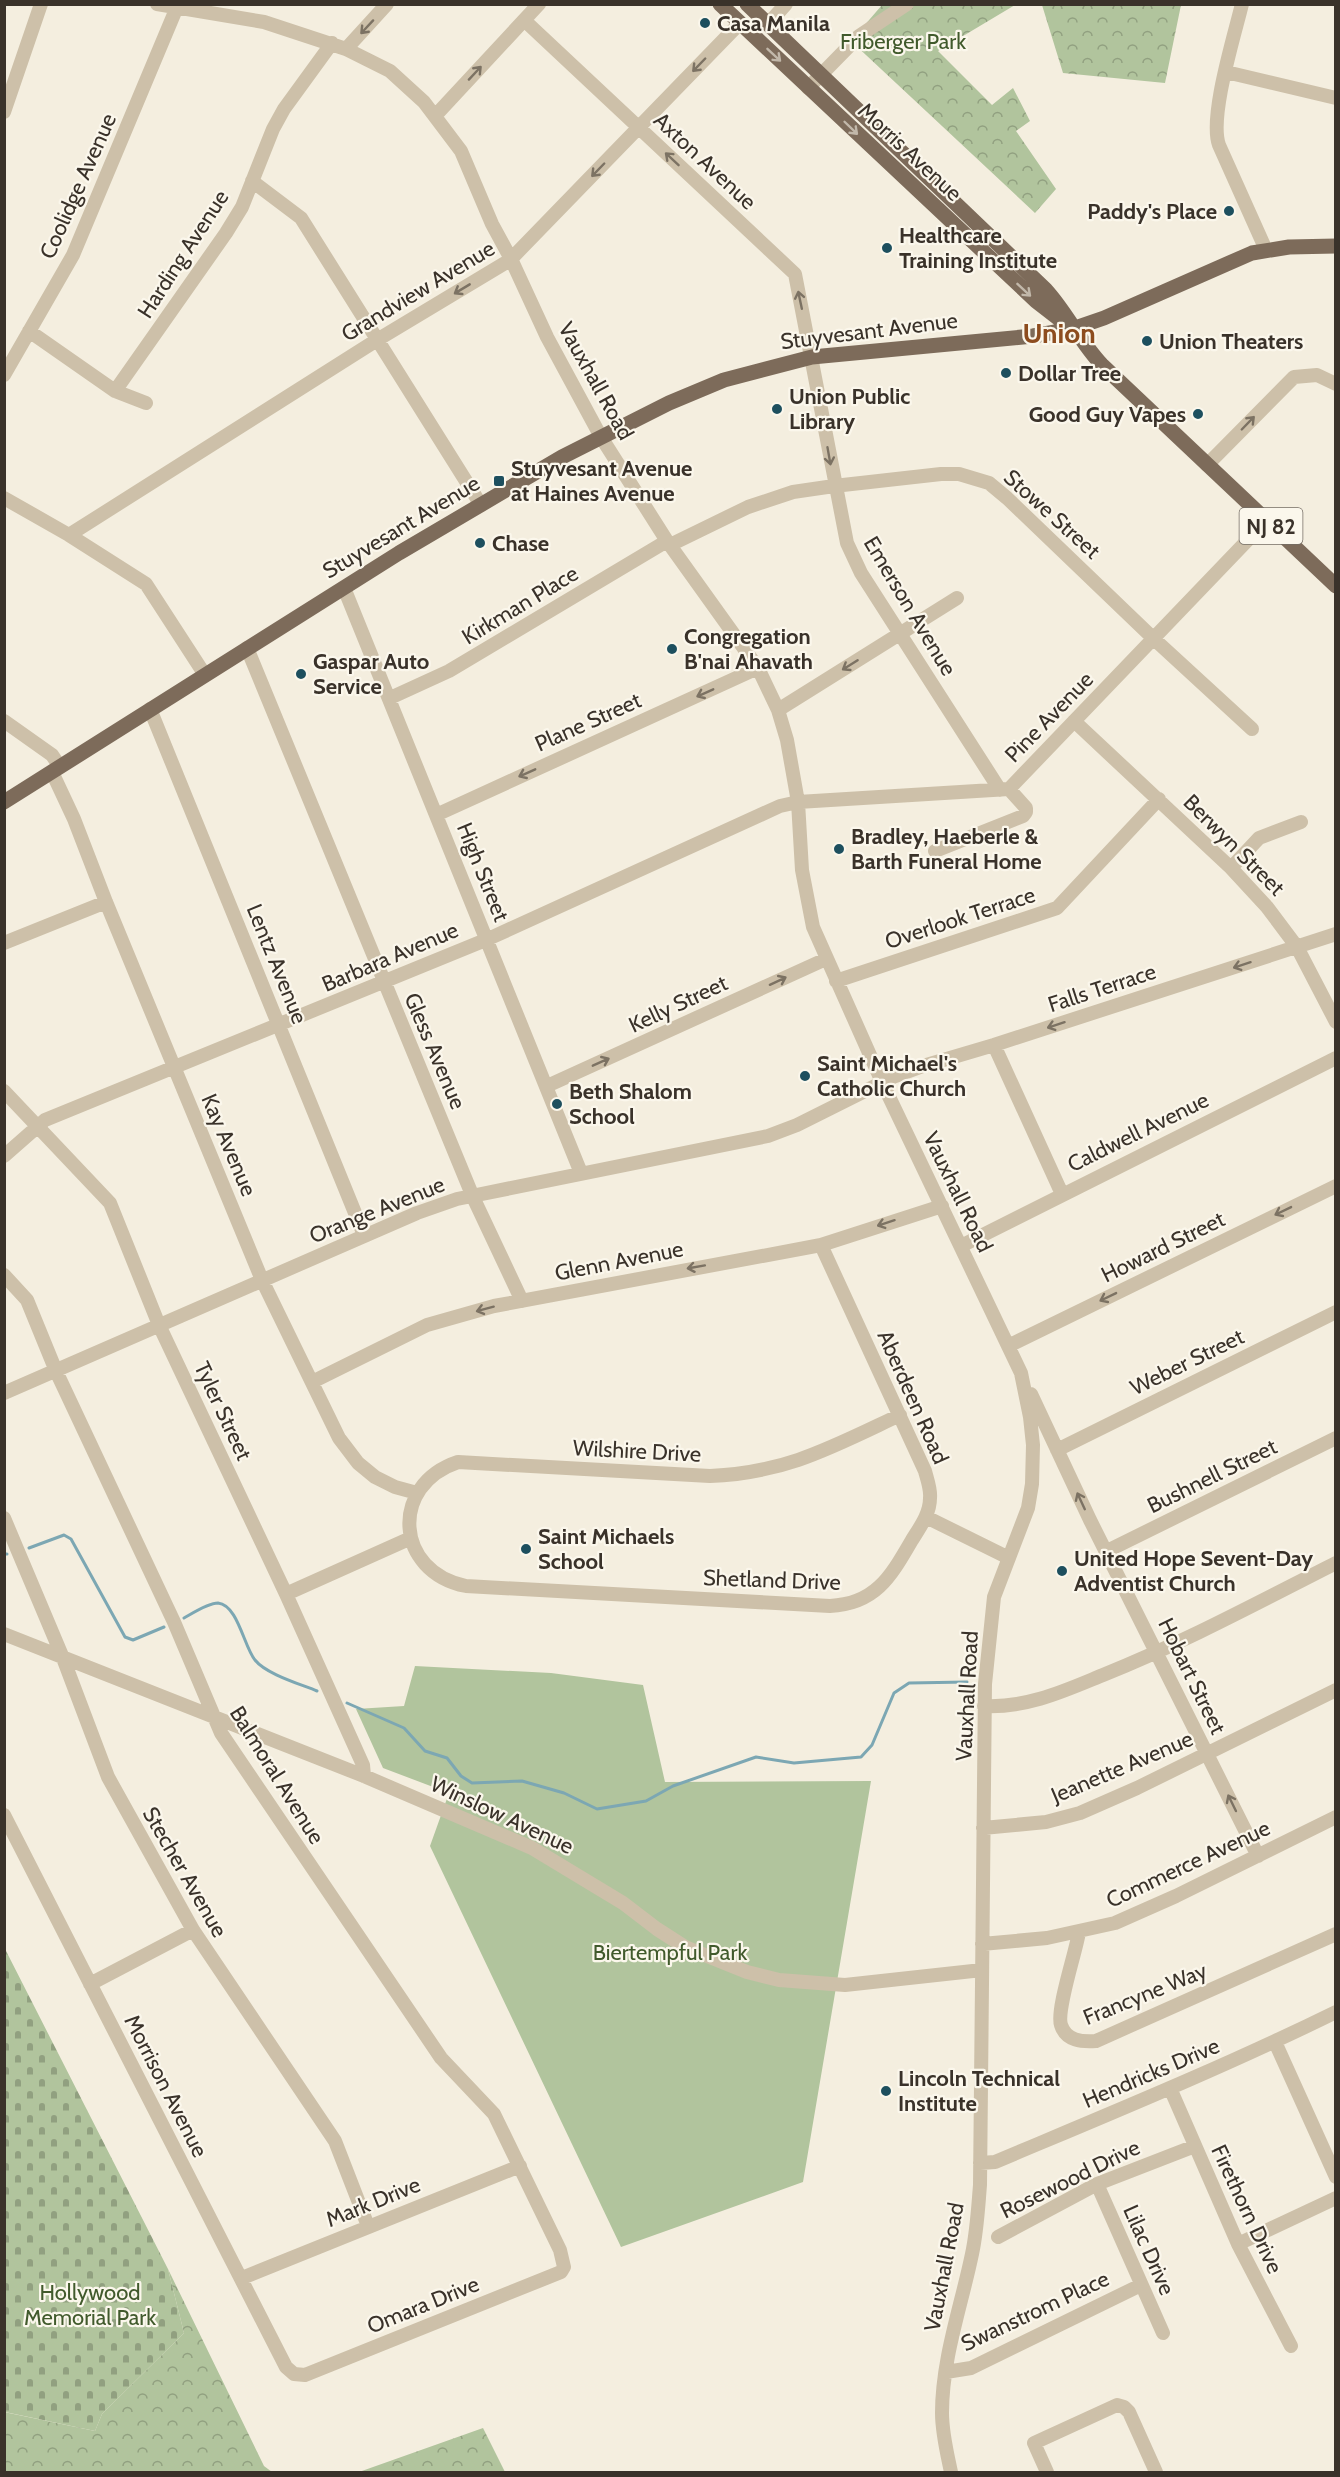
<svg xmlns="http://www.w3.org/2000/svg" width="1340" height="2477" viewBox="0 0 1340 2477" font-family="Cabin,sans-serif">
	<defs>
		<pattern id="forest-crowns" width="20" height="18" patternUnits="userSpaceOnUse" patternTransform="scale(1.5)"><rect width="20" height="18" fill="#b1c49d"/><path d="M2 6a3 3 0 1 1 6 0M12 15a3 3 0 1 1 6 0" fill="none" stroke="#91a080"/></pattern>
		<pattern id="cemetery-stones" width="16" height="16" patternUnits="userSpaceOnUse" patternTransform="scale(1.5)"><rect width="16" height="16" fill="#b1c49d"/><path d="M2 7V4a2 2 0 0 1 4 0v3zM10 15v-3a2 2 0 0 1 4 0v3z" fill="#91a080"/></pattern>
	</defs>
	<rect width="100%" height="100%" fill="#f4eedf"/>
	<path fill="#b1c49d" d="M 415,1666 L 551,1673 L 643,1685 L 665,1782 L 871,1781 L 803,2182 L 621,2247 L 430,1846 L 449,1793 L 383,1768 L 356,1709 L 404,1706 Z"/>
	<path fill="url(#forest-crowns)" d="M 882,5 L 1015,5 L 938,51 L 992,105 L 1013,88 L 1030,121 L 1016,131 L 1056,189 L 1035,213 L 851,41 Z
		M 1042,5 L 1181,5 L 1165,83 L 1063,73 Z
		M 168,2269 L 264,2466 L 272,2472 L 5,2472 L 4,2412 L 95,2431 L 102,2414 L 184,2333 Z
		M 483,2428 L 505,2472 L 359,2472 Z"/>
	<path fill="url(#cemetery-stones)" d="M 4,1947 L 168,2269 L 184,2333 L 102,2414 L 95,2431 L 5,2412 Z"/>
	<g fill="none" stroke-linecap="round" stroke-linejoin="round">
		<path stroke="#7ca7b3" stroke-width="3" d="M 29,1548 L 64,1535 L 71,1539 L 125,1637 L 133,1640 L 164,1627
			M 4,1554 L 7,1554
			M 184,1618 C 193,1613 208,1603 218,1603 C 238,1605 244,1647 255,1660 C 266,1674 300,1684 317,1691
			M 347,1703 L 404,1728 L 425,1751 L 447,1758 L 461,1776 L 472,1783 L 522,1781 L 564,1793 L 597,1809 L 646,1801 L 673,1786 L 756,1757 L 794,1763 L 861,1757 L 872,1745 L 894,1693 L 909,1683 L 967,1682"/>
		<path stroke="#cdc0a9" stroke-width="14" d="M 157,4 L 264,22 L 346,49 L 390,71 L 424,102 L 461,151 L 492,224 L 511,259 L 547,337 L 601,437 L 667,541 L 758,668 L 778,710 L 787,740 L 798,802 L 802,870 L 813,927 L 882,1082 L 1021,1373 L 1030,1417 L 1033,1445 L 1032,1484 L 1028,1508 L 994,1597 L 985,1684 L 980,2185 C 978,2209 977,2231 972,2254 C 961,2307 942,2359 942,2413 C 942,2433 947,2453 951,2472
			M 1242,4 C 1234,37 1209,117 1219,145 L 1266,250
			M 524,20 L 795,274 L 847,543 L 861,573 L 1000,790
			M 768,24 L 786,4
			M 346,49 L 387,4
			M 1226,72 L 1336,98
			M 808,88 L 859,36 L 907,4
			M 4,112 L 41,4
			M 435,116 L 539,4
			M 252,181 L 301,218 L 481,505
			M 29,331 L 115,391 L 146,403
			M 4,375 L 73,255 L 177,7
			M 115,391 L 226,233 L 242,207 L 273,129 L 284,109 L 332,43
			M 1207,465 L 1294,377 L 1317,375 L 1336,384
			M 4,498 L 69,535 L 146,584 L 205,675
			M 69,535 L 377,340 L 510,260 L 740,23
			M 670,545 L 748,507 L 793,492 L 834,486 L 941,474 L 959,474 L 989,483 L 1007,498 L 1154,639 L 1252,729
			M 344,588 L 581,1173
			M 247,648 L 473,1197 L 522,1301
			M 390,698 L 449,671 L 667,541
			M 150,709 L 364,1235
			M 778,710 L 957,598
			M 4,721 L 52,755 L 60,767
			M 1074,721 L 1231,868 L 1267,907 L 1297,947 L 1336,1022
			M 52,772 L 74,819 L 106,902 L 262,1280 L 339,1438 L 358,1463 L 375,1477 L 395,1487 L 417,1493
			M 436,815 L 758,668
			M 935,851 L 1023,816 L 1026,812 L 1026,808 L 1009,789
			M 1231,868 L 1259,838 L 1301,822
			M 4,943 L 106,902
			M 836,981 L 1057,908 L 1159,799
			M 994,1045 L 1062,1194
			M 547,1086 L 826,959
			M 4,1091 L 110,1203 L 159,1325 L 286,1594 L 363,1765 L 364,1776
			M 4,1156 L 45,1120 L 488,939 L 780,806 L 798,802 L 1009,789 L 1266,521
			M 821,1245 L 925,1471 C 927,1479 931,1489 930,1498 C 930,1514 920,1527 912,1540 C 891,1576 876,1604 830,1606 L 466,1586 C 395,1572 389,1485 458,1462 L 710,1476 C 786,1473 832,1447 900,1415
			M 961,1246 L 1336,1058
			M 4,1275 L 27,1300 L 56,1371 L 174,1622 L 221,1733 L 441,2058 L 494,2114 L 560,2250 L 564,2267 L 561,2272 L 305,2375 L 294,2374 L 286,2367 L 4,1815
			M 1008,1346 L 1336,1186
			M 312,1382 L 427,1325 L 494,1306 L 821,1245 L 942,1206
			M 4,1393 L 417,1213 L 457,1199 L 768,1136 L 797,1125 L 893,1077 L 923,1066 L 994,1045 L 1336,934
			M 1031,1394 L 1090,1520 L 1258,1856
			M 1057,1450 L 1336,1312
			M 926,1517 L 1009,1558
			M 4,1518 L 63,1658 L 108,1777 L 193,1930 L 335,2141 L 368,2226
			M 1107,1551 L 1336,1438
			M 286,1594 L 411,1538
			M 4,1634 L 364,1776 L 532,1848 L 623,1903 L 657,1929 L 685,1947 L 747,1972 L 779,1980 L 845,1985 L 982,1970
			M 984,1706 C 1028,1708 1064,1691 1103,1675 C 1183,1643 1259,1602 1336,1563
			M 983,1828 L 1046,1822 L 1080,1813 L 1137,1788 L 1336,1690
			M 1079,1932 C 1076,1952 1056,2010 1061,2025 C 1066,2041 1082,2042 1096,2041 L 1336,1934
			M 982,1944 L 1047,1938 L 1115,1923 L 1176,1896 L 1336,1817
			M 90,1984 L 193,1930
			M 1275,2042 L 1336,2177
			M 1170,2088 L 1238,2244 L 1291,2346
			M 980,2163 L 995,2162 C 1109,2114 1224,2067 1336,2012
			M 1097,2184 L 1163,2333
			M 998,2237 L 1097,2184 L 1195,2146
			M 1238,2244 L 1336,2198
			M 242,2278 L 520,2166
			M 946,2372 L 971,2368 L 1141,2285
			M 1047,2472 L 1034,2443 L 1117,2405 L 1124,2407 L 1129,2412 L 1156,2472"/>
		<path stroke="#7d6b5a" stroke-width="15" d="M 720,4 L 1036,301 L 1067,325
			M 747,4 L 1046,290 C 1067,313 1080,342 1102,365 L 1336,586
			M 4,802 L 399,553 L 562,457 L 669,403 L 724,380 L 812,357 L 1033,336 L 1072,329 L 1104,318 L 1252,253 L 1289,247 L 1336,246"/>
	</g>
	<defs><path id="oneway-shaft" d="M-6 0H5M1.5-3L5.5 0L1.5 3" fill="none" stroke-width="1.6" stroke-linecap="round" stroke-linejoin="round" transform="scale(1.5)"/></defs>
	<g stroke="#7c7263">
		<use href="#oneway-shaft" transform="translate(367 27) rotate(133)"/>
		<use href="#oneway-shaft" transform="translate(699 65) rotate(134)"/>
		<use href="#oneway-shaft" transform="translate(475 73) rotate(-47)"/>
		<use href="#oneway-shaft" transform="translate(672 159) rotate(-137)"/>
		<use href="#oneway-shaft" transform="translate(598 170) rotate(134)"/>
		<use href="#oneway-shaft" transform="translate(462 289) rotate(149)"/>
		<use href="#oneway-shaft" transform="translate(800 300) rotate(-102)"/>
		<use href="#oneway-shaft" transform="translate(1248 423) rotate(-46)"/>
		<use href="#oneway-shaft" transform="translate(829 456) rotate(80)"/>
		<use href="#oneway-shaft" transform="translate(850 665) rotate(148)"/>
		<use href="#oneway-shaft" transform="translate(705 693) rotate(156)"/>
		<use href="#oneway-shaft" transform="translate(527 773) rotate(156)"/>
		<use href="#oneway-shaft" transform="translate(1242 965) rotate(162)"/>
		<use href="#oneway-shaft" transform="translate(778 981) rotate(-25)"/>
		<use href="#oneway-shaft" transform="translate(1056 1025) rotate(162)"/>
		<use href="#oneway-shaft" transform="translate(601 1062) rotate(-24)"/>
		<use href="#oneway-shaft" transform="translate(1283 1211) rotate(154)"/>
		<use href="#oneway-shaft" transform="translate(886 1223) rotate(162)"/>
		<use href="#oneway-shaft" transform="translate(696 1267) rotate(170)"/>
		<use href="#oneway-shaft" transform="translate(1108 1297) rotate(154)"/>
		<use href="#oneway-shaft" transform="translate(485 1309) rotate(165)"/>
		<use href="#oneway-shaft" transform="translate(1081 1501) rotate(-115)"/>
		<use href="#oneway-shaft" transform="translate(1232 1803) rotate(-116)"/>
	</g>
	<g stroke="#c2b8aa">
		<use href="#oneway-shaft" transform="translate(774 55) rotate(43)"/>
		<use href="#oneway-shaft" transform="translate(851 128) rotate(44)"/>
		<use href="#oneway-shaft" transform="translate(1024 290) rotate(43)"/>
	</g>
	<g fill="#1d4f5e" stroke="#fbf7ec" stroke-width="2">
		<circle cx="705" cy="23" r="6"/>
		<circle cx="1229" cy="211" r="6"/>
		<circle cx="887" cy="248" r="6"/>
		<circle cx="1147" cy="341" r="6"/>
		<circle cx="1006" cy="373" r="6"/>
		<circle cx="777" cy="409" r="6"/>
		<circle cx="1198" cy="414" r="6"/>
		<rect x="493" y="475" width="12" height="12" rx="3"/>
		<circle cx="480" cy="543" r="6"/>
		<circle cx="672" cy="649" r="6"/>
		<circle cx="301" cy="674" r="6"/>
		<circle cx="839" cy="849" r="6"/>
		<circle cx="805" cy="1076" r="6"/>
		<circle cx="557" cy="1104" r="6"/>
		<circle cx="526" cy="1549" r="6"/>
		<circle cx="1062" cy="1571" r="6"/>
		<circle cx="886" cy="2091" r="6"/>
	</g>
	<g text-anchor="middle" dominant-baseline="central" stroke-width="4.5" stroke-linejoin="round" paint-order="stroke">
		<rect fill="#fbf7ec" stroke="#746d64" stroke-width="1.5" x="1239.5" y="508" width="63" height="36" rx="4.5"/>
		<g font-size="21" font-weight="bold" fill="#3a322a">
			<text x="1271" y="526">NJ 82</text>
		</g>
		<g font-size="22" font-weight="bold" fill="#3a322a" stroke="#fbf7ec" text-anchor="start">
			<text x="717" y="23">Casa Manila</text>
			<text x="1217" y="211" text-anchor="end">Paddy's Place</text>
			<text x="899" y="235">Healthcare<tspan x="899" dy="25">Training Institute</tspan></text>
			<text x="1159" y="341">Union Theaters</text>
			<text x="1018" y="373">Dollar Tree</text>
			<text x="789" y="396">Union Public<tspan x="789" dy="25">Library</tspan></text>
			<text x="1186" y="414" text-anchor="end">Good Guy Vapes</text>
			<text x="511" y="468">Stuyvesant Avenue<tspan x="511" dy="25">at Haines Avenue</tspan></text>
			<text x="492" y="543">Chase</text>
			<text x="684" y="636">Congregation<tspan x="684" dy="25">B'nai Ahavath</tspan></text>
			<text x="313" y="661">Gaspar Auto<tspan x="313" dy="25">Service</tspan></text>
			<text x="851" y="836">Bradley, Haeberle &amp;<tspan x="851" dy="25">Barth Funeral Home</tspan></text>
			<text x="817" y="1063">Saint Michael's<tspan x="817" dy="25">Catholic Church</tspan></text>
			<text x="569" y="1091">Beth Shalom<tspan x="569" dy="25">School</tspan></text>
			<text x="538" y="1536">Saint Michaels<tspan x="538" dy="25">School</tspan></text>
			<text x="1074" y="1558">United Hope Sevent-Day<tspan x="1074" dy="25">Adventist Church</tspan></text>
			<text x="898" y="2078">Lincoln Technical<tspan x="898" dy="25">Institute</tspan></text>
		</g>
		<g font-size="22" fill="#415a2c" stroke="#fbf7ec">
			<text x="903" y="41">Friberger Park</text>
			<text x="670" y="1952">Biertempful Park</text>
			<text x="90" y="2292">Hollywood<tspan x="90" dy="25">Memorial Park</tspan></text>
		</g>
		<g font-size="22" fill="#3a322a" stroke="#fbf7ec">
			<text transform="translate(910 152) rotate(43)">Morris Avenue</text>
			<text transform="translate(705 161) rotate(43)">Axton Avenue</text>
			<text transform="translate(78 186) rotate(-66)">Coolidge Avenue</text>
			<text transform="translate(183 254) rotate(-57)">Harding Avenue</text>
			<text transform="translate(418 291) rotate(-31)">Grandview Avenue</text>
			<text transform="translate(869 331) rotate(-7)">Stuyvesant Avenue</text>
			<text transform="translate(596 381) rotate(61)">Vauxhall Road</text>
			<text transform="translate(1052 514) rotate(42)">Stowe Street</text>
			<text transform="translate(401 527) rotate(-31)">Stuyvesant Avenue</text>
			<text transform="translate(520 605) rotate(-31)">Kirkman Place</text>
			<text transform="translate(910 606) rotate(59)">Emerson Avenue</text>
			<text transform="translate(1049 717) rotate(-46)">Pine Avenue</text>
			<text transform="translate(588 722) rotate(-24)">Plane Street</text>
			<text transform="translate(1234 845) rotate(45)">Berwyn Street</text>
			<text transform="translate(483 872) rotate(68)">High Street</text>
			<text transform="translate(960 918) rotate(-18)">Overlook Terrace</text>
			<text transform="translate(390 957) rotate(-23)">Barbara Avenue</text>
			<text transform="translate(277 964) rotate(68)">Lentz Avenue</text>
			<text transform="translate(1102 988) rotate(-18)">Falls Terrace</text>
			<text transform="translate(678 1004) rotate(-25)">Kelly Street</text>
			<text transform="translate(435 1051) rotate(67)">Gless Avenue</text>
			<text transform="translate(1138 1132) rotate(-26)">Caldwell Avenue</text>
			<text transform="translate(229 1145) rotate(67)">Kay Avenue</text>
			<text transform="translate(958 1192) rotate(64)">Vauxhall Road</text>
			<text transform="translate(377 1210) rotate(-22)">Orange Avenue</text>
			<text transform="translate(1163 1247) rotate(-26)">Howard Street</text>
			<text transform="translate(619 1261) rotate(-11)">Glenn Avenue</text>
			<text transform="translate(1187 1362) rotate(-26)">Weber Street</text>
			<text transform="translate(913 1397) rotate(66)">Aberdeen Road</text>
			<text transform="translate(223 1411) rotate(65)">Tyler Street</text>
			<text transform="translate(637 1451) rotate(3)">Wilshire Drive</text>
			<text transform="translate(1212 1476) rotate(-26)">Bushnell Street</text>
			<text transform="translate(772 1580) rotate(2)">Shetland Drive</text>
			<text transform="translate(1192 1676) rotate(64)">Hobart Street</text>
			<text transform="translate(967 1696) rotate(-87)">Vauxhall Road</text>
			<text transform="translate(1122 1767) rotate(-23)">Jeanette Avenue</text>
			<text transform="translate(277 1775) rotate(58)">Balmoral Avenue</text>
			<text transform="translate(502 1815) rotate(25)">Winslow Avenue</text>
			<text transform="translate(1188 1864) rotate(-25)">Commerce Avenue</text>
			<text transform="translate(185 1872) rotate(60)">Stecher Avenue</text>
			<text transform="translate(1145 1994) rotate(-22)">Francyne Way</text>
			<text transform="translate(1151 2073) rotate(-23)">Hendricks Drive</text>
			<text transform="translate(166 2086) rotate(63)">Morrison Avenue</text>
			<text transform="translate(1070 2179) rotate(-26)">Rosewood Drive</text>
			<text transform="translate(373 2202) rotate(-22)">Mark Drive</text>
			<text transform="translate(1247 2209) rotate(65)">Firethorn Drive</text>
			<text transform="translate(1149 2250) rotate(66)">Lilac Drive</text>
			<text transform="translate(944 2267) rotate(-79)">Vauxhall Road</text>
			<text transform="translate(423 2305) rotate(-22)">Omara Drive</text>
			<text transform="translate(1035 2311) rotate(-25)">Swanstrom Place</text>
		</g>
		<g font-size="28" font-weight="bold" fill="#8d4c1e" stroke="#fbf7ec">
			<text x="1059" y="333">Union</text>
		</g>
	</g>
	<rect width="1340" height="2477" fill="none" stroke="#3a322a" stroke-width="12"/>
</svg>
